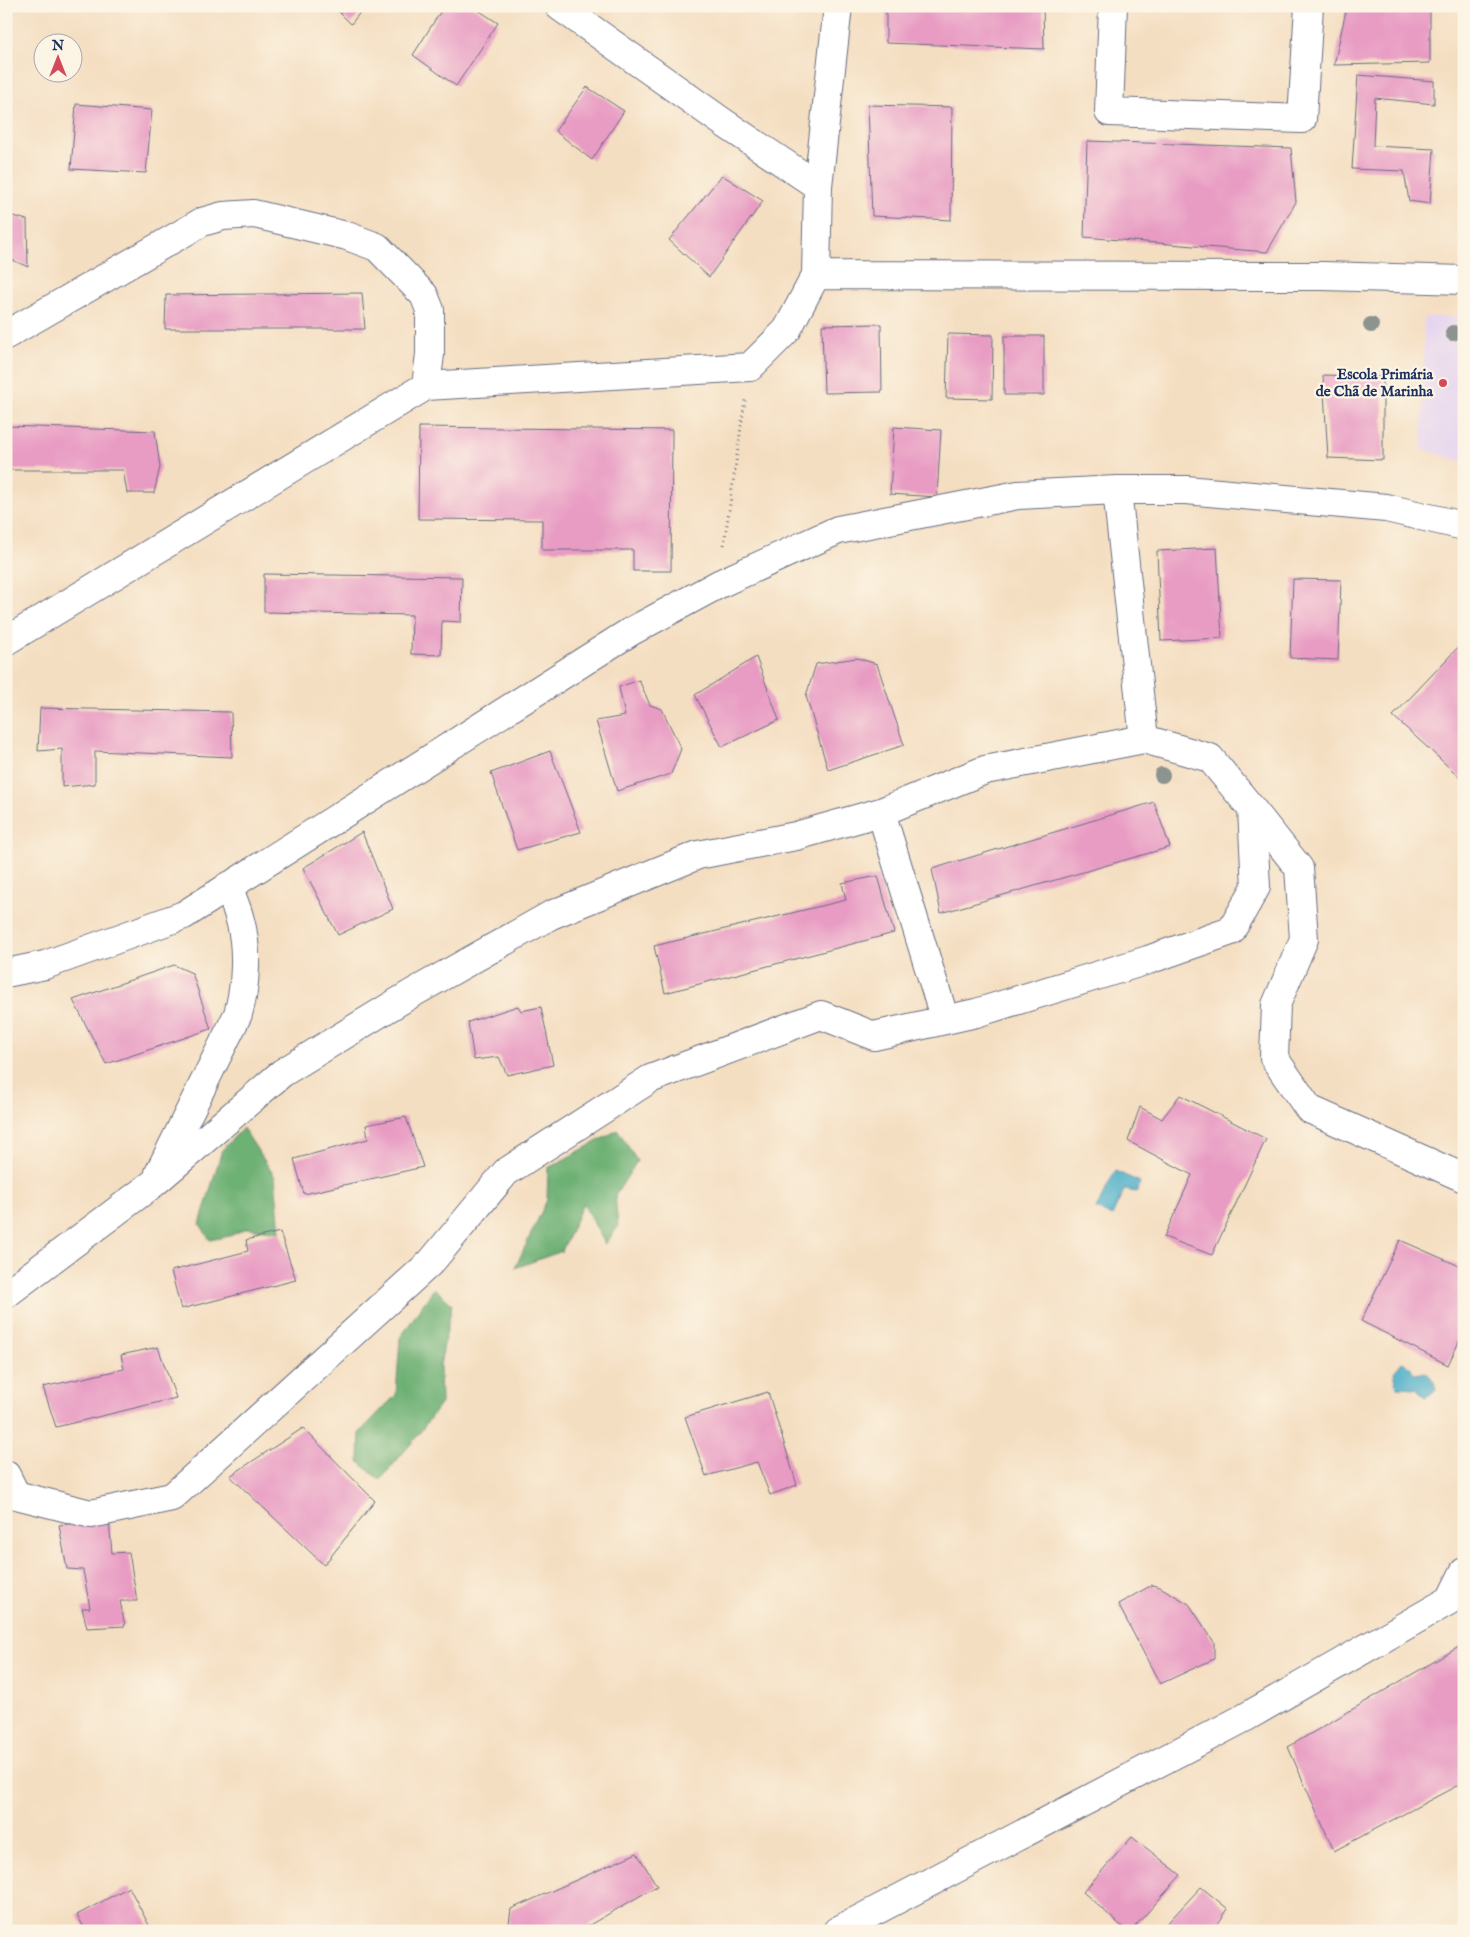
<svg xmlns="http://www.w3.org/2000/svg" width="1470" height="1937" viewBox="0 0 1470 1937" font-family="'IM FELL English',serif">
	<rect width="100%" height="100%" fill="#fcf5e5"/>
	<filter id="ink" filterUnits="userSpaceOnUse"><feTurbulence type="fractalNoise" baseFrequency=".02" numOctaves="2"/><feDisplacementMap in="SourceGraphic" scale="10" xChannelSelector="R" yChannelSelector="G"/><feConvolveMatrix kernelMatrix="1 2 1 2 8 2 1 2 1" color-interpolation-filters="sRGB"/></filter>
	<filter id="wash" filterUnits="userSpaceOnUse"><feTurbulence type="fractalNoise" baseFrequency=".0096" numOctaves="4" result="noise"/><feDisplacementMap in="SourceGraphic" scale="20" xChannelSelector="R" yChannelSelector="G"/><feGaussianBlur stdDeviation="1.12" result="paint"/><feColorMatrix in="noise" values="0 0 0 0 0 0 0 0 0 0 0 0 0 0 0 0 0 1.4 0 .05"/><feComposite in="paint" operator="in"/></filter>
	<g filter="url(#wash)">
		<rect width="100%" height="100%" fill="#f4dec1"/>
		<path fill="#e5d3f1" d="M 1424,317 L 1464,317 L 1464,462 L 1422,449 Z"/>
		<path fill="#6eb174" stroke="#447069" d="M 243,1128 L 275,1177 L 280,1232 L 247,1228 L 230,1236 L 210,1240 L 200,1224 L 222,1150 Z
			M 618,1130 L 637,1161 L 615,1196 L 618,1227 L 605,1244 L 583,1203 L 562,1251 L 515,1268 L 547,1200 L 548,1168 Z
			M 434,1288 L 452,1304 L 440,1365 L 441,1403 L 415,1439 L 380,1480 L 359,1462 L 360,1432 L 396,1395 L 400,1338 Z"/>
		<path fill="#49aec9" stroke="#326e94" d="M 1115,1171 L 1140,1182 L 1137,1192 L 1124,1190 L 1112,1216 L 1096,1209 Z
			M 1402,1362 L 1410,1366 L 1414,1374 L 1426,1372 L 1434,1381 L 1436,1390 L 1426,1397 L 1416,1388 L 1397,1387 L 1394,1372 Z"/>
		<g id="blocks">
			<path fill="#e89bc3" d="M 333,6 L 365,6 L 351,24 Z
				M 444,6 L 472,6 L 498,23 L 456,86 L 413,55 Z
				M 886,6 L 1043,6 L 1044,49 L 886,43 Z
				M 1347,6 L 1430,6 L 1430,63 L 1334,65 Z
				M 1358,75 L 1434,81 L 1434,104 L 1375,98 L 1373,146 L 1434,149 L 1430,204 L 1409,201 L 1404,171 L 1352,169 Z
				M 587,87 L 624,111 L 592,160 L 555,131 Z
				M 76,104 L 152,110 L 146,173 L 71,169 Z
				M 868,105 L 952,107 L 951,220 L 872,216 Z
				M 1087,141 L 1291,148 L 1296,202 L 1267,252 L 1084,237 Z
				M 722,175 L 763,201 L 709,277 L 669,240 Z
				M 6,214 L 27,220 L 28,267 L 10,259 L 6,270 Z
				M 362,293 L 365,329 L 165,329 L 166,295 Z
				M 881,324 L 882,392 L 824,393 L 822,325 Z
				M 948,334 L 993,335 L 992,399 L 946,398 Z
				M 1004,336 L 1044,336 L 1044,395 L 1004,395 Z
				M 1323,375 L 1383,377 L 1383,460 L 1328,458 Z
				M 6,426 L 155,431 L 160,467 L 154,493 L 127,493 L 123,470 L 6,470 Z
				M 419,427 L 672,430 L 671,571 L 633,571 L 633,550 L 542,550 L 542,520 L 418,519 Z
				M 894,427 L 941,430 L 937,497 L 890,494 Z
				M 1217,548 L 1222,638 L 1161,641 L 1157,551 Z
				M 264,574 L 462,577 L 461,622 L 442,621 L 441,655 L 411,654 L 412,615 L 264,612 Z
				M 1293,579 L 1341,580 L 1338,660 L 1290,658 Z
				M 1464,641 L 1464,781 L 1393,716 Z
				M 756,657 L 779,720 L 722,747 L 695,695 Z
				M 857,658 L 877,664 L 904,745 L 828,770 L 806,696 L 816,664 Z
				M 639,680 L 650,705 L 662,709 L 681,749 L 671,774 L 617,791 L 596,721 L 625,716 L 619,687 Z
				M 40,708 L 231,712 L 232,757 L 95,751 L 95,784 L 62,787 L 62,749 L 38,751 Z
				M 550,751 L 581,832 L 517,850 L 491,773 Z
				M 1154,802 L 1170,847 L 941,913 L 932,869 Z
				M 362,832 L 393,909 L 338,935 L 303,868 Z
				M 11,851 L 8,889 L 6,889 L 6,852 Z
				M 878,876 L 894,933 L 665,993 L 654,946 L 846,900 L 842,883 Z
				M 174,965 L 192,973 L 211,1029 L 106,1064 L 73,1000 Z
				M 518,1006 L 521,1011 L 541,1007 L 553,1065 L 507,1075 L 499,1057 L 474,1060 L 468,1022 Z
				M 1180,1095 L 1266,1139 L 1212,1255 L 1164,1237 L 1192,1175 L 1128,1141 L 1140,1107 L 1162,1119 Z
				M 406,1117 L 423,1167 L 304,1194 L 294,1159 L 368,1139 L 366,1125 Z
				M 280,1232 L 296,1280 L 181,1309 L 171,1271 L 248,1251 L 246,1240 Z
				M 1400,1240 L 1464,1268 L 1464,1331 L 1448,1365 L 1361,1321 Z
				M 158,1347 L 176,1398 L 56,1427 L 43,1387 L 124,1369 L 121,1355 Z
				M 768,1392 L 797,1485 L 770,1495 L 757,1462 L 706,1476 L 685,1417 Z
				M 303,1428 L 375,1501 L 324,1565 L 230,1476 Z
				M 109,1520 L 112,1553 L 129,1552 L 137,1601 L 120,1601 L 125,1626 L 87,1628 L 82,1608 L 90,1608 L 83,1570 L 67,1569 L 59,1525 Z
				M 1152,1585 L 1160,1587 L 1189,1604 L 1214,1642 L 1214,1659 L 1160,1684 L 1118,1604 Z
				M 1464,1644 L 1464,1782 L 1334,1851 L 1288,1747 Z
				M 1132,1837 L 1181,1875 L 1131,1931 L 1127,1931 L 1083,1892 Z
				M 637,1853 L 657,1886 L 579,1931 L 508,1931 L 511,1909 Z
				M 129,1887 L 152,1931 L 86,1931 L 77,1915 Z
				M 1201,1887 L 1228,1909 L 1213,1931 L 1160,1931 Z"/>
		</g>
	</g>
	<g filter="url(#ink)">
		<use href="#blocks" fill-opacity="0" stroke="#676c81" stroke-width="1"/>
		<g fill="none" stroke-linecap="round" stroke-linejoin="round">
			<g stroke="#676c81" stroke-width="30">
				<path id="minor" d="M 559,6 L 724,123 L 818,186
					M 1113,6 L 1109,112 L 1302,119 L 1309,6
					M 816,275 L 1323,276 L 1464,280
					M 6,335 L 202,222 L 223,216 L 254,214 L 347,236 L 377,247 L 424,295 L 430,310 L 430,354 L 426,386
					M 1117,490 L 1144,739
					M 6,641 L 426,386 L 750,367 L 787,330 L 816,275 L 818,186 L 838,6
					M 1252,809 L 1299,868 L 1304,939 L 1276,1005 L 1274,1058 L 1309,1109 L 1464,1178
					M 881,812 L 945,1020
					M 6,973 L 45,965 L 184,915 L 630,632 L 719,584 L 838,530 L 1018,495 L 1117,490 L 1186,490 L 1386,508 L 1464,526
					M 159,1173 L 238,1014 C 246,986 248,948 240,920 C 237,908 232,897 228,886
					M 6,1294 L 154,1183 L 282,1073 L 411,994 L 551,915 L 698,855 L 796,836 L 881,812 L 985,770 L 1144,739 L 1210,758 L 1252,809 L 1256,887 L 1231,931 L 1148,960 L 976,1013 L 874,1036 L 821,1015 L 650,1079 L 506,1172 L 431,1262 L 172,1497 L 91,1514 L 16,1495 L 6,1475
					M 837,1931 L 1246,1717 L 1450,1600 L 1464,1572"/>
			</g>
			<path stroke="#676c81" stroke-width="3" stroke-dasharray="1 4" stroke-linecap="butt" d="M 724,545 L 745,400"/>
			<use href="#minor" stroke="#fff" stroke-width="28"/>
		</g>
		<g fill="#8c9490">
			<circle cx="1371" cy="325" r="8"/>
			<circle cx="1453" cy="333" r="8"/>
			<circle cx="1162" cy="775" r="8"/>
		</g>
	</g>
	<circle fill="#d1495b" stroke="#fcf5e5" stroke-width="2" cx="1443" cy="383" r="5"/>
	<g text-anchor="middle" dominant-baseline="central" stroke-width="4.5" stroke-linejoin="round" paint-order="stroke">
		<g font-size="15" font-weight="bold" fill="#1b2f5e" stroke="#fcf5e5" text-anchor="end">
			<text x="1433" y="374">Escola Primária<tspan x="1433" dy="17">de Chã de Marinha</tspan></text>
		</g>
	</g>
	<rect width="1470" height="1937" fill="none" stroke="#fcf5e5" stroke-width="25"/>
	<g transform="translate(58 58)"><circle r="24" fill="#fcf5e5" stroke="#a2a6af"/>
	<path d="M0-4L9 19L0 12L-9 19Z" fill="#d1495b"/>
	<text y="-8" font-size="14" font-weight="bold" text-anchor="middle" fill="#1b2f5e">N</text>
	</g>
</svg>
